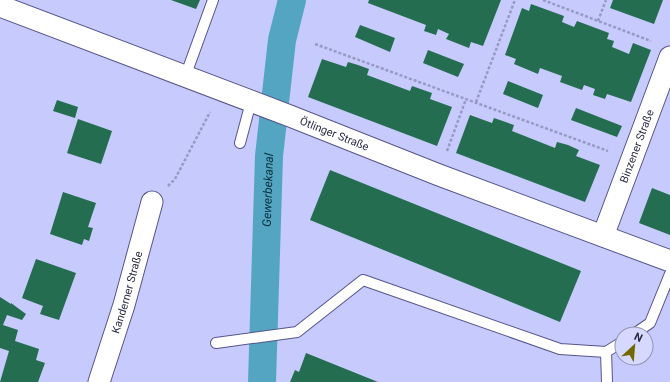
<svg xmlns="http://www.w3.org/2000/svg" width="670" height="382" viewBox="0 0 670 382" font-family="Roboto,sans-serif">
	<rect width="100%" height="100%" fill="#c7cafc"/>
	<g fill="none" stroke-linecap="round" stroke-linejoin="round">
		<path stroke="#53a5c1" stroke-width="28" id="s1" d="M 262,382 L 269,156 L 282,40 L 292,0"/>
	</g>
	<path fill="#246d50" d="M 171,0 L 200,0 L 196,9 Z
		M 369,0 L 501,0 L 483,46 L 471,42 L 469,48 L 446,39 L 449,34 L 438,29 L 436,35 L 424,31 L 426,25 L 368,3 Z
		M 613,0 L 663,0 L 654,24 L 610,8 Z
		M 531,4 L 564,16 L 562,22 L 574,27 L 577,21 L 609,33 L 607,39 L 614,41 L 612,47 L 629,54 L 633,43 L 651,50 L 631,102 L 607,94 L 605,99 L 593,95 L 595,89 L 584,85 L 582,90 L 560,82 L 562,76 L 540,68 L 538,74 L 514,64 L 516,59 L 505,55 L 522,8 L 529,11 Z
		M 360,25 L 395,38 L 390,52 L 355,37 Z
		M 428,50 L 464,64 L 458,77 L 423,63 Z
		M 322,59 L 346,67 L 348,62 L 358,65 L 369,69 L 367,75 L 410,91 L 412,86 L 432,93 L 430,99 L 452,107 L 437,146 L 308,97 Z
		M 508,81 L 543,95 L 538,108 L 503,94 Z
		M 57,100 L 78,107 L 75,118 L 53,111 Z
		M 576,108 L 622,126 L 617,137 L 571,120 Z
		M 470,115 L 492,123 L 494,118 L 514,125 L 512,131 L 555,148 L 557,142 L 568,145 L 579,150 L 576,156 L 600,165 L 585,202 L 456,153 Z
		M 78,119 L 112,131 L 101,164 L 67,153 Z
		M 330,170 L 581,271 L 560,322 L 310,220 Z
		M 652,188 L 670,195 L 670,235 L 639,223 Z
		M 63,192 L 96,203 L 88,227 L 93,228 L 89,241 L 84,239 L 82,245 L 50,234 Z
		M 36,259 L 76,273 L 59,320 L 40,314 L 43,306 L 22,298 Z
		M 0,297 L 11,304 L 11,303 L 26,314 L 22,320 L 7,315 L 3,325 L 18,330 L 15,341 L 39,349 L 36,360 L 45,363 L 38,382 L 0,382 L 9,351 L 0,348 Z
		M 306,353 L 378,382 L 290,382 L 295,370 L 299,372 Z"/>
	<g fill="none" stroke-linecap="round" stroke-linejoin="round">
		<g stroke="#56558c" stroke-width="12">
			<path id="lane" d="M 185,77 L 213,0
				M 240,143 L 251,102
				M 634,334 L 650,323 L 670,274
				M 216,343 L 297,332 L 363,280 L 560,349 L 606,352
				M 607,382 L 606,352 L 622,342"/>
		</g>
		<g stroke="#56558c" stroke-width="23">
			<g id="street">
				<path id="s2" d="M 0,6 L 290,116 L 439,175 L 670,261"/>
				<path id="s3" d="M 603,236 L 670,57"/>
				<path id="s4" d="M 99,382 L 124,305 L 152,202"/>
			</g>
		</g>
		<path stroke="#979ac4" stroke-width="2.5" stroke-dasharray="3 2" stroke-linecap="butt" d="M 543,0 L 651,41
			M 598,21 L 606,0
			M 315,44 L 608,151
			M 476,102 L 515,0
			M 447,151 L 466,99
			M 168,186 L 175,179 L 210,112"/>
		<use href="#lane" stroke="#fff" stroke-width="10"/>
		<use href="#street" stroke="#fff" stroke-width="21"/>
	</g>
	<g text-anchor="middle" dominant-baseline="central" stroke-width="4" stroke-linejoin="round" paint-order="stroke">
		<g font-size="11" fill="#2c2d45" stroke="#d6d8fe">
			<text stroke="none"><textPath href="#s2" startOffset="358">Ötlinger Straße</textPath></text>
			<text stroke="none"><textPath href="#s3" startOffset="96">Binzener Straße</textPath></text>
			<text stroke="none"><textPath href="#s4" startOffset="94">Kanderner Straße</textPath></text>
		</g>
		<g font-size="12" font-style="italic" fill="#062e3a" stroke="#d6d8fe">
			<text stroke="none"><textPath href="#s1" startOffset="192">Gewerbekanal</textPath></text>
		</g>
	</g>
	<g transform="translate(634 346) rotate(26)"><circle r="19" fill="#d6d8fe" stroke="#9294b4"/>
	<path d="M0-3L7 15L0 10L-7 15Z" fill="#726800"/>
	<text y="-6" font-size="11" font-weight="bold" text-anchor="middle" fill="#2c2d45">N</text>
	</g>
</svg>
